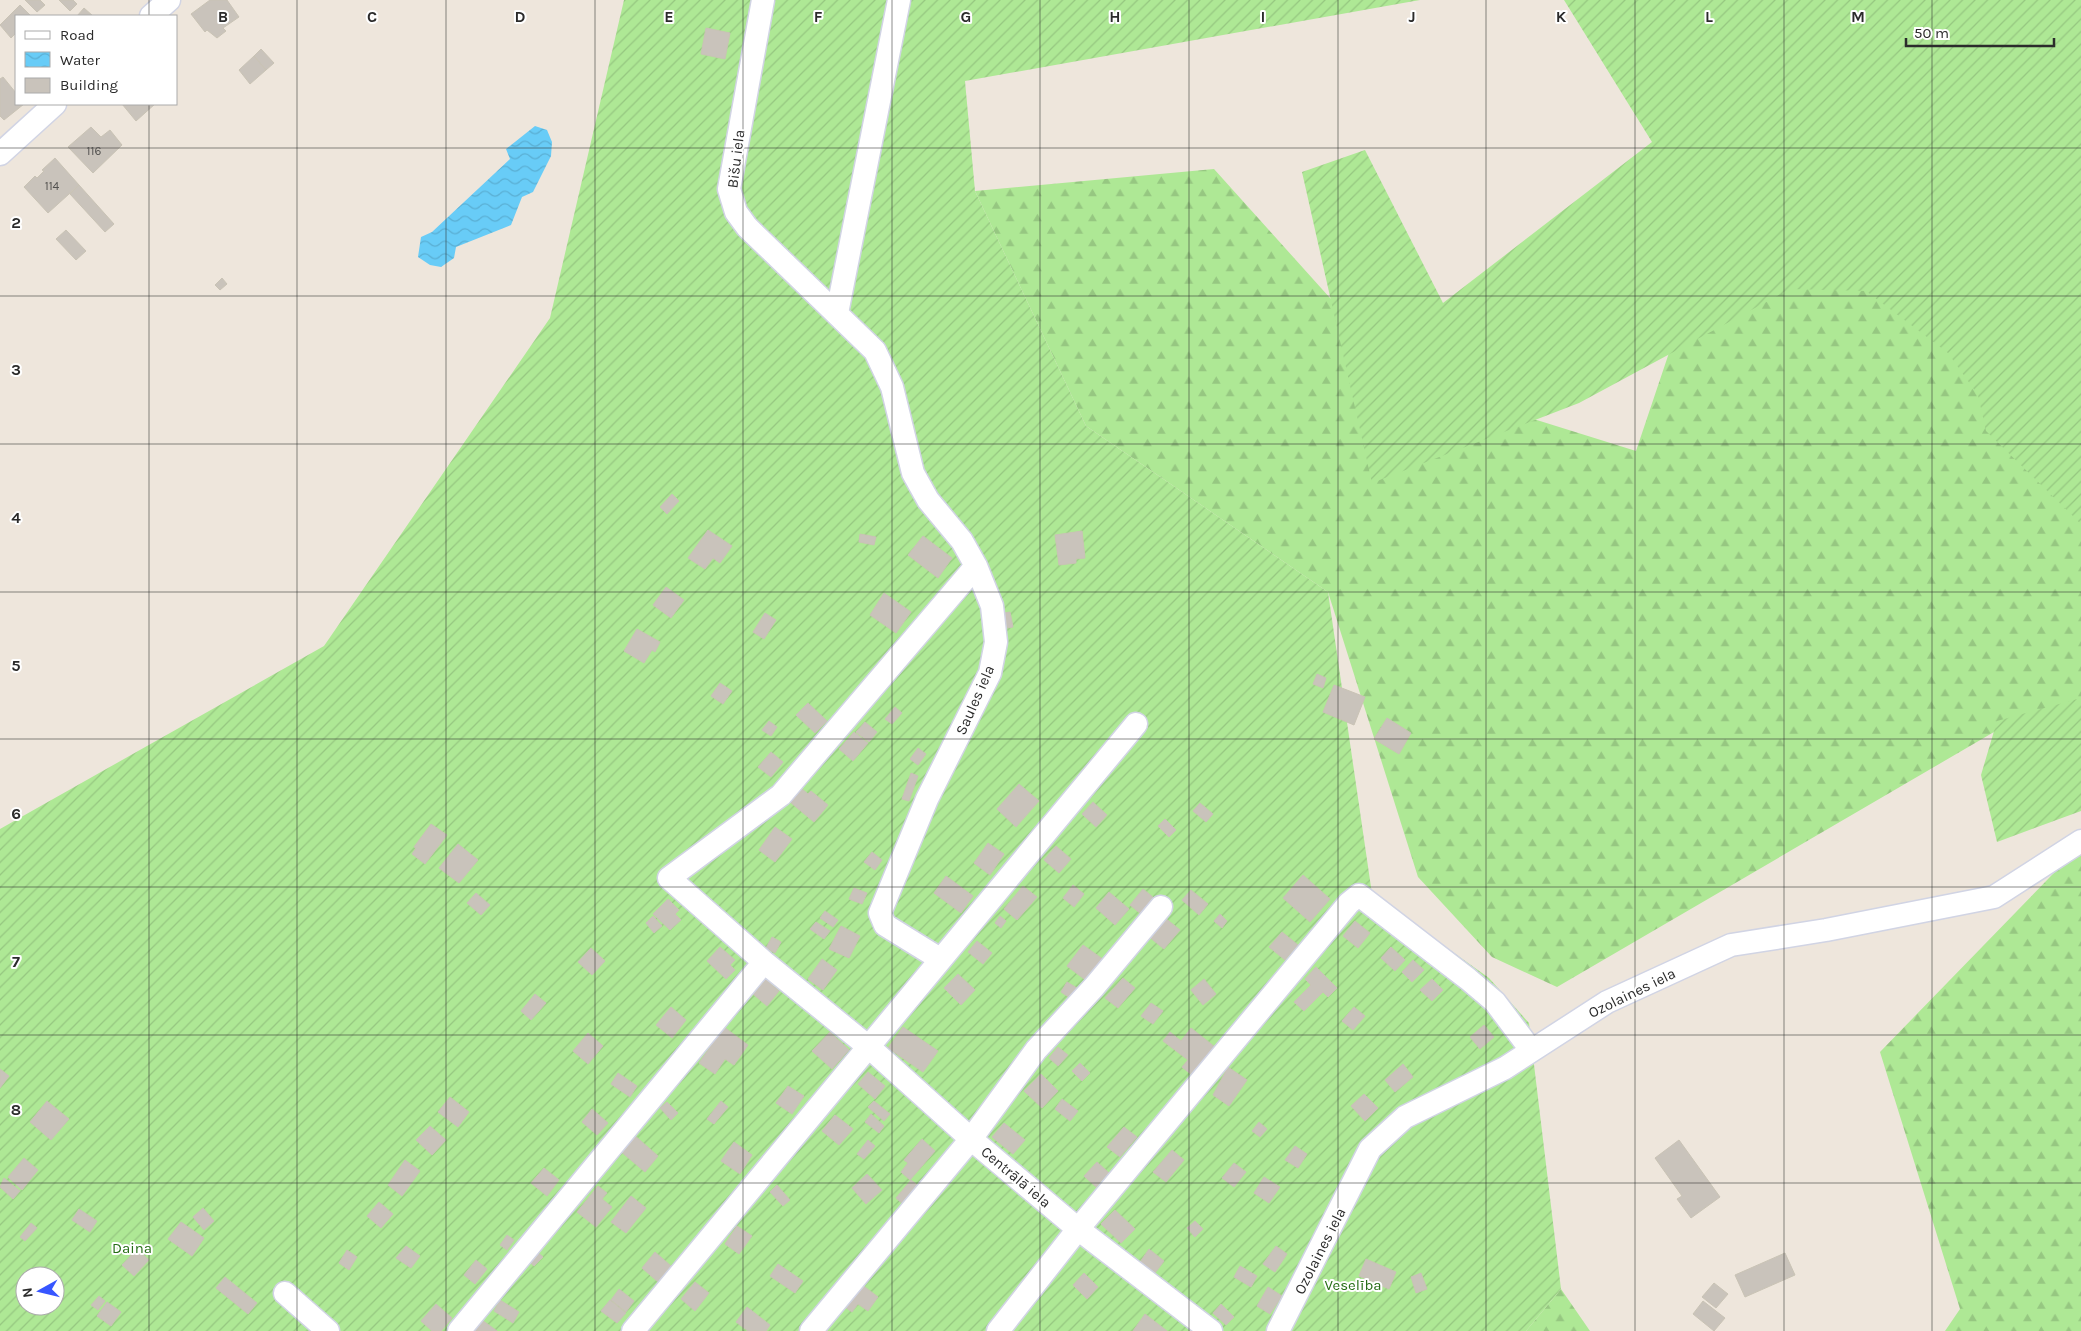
<svg xmlns="http://www.w3.org/2000/svg" width="2081" height="1331" viewBox="0 0 2081 1331" font-family="Karla,sans-serif">
	<defs>
		<pattern id="forest-firs" width="22" height="20" patternUnits="userSpaceOnUse" patternTransform="scale(1.25)"><rect width="22" height="20" fill="#aee895"/><path d="M5 1l3.5 6h-7zM16 11l3.5 6h-7z" fill="#96c781"/></pattern>
		<pattern id="garden-furrows" width="10" height="10" patternUnits="userSpaceOnUse" patternTransform="scale(1.25)"><rect width="10" height="10" fill="#aee895"/><path d="M-1 1l2-2M0 10L10 0M9 11l2-2" fill="none" stroke="#96c781"/></pattern>
		<pattern id="water-waves" width="16" height="10" patternUnits="userSpaceOnUse" patternTransform="scale(1.25)"><rect width="16" height="10" fill="#68ccf7"/><path d="M0 5q4-4 8 0t8 0" fill="none" stroke="#5aafd4"/></pattern>
	</defs>
	<rect width="100%" height="100%" fill="#eee6dc"/>
	<path fill="url(#forest-firs)" d="M 1754,100 L 2081,361 L 2081,770 L 2018,718 L 1557,987 L 1492,957 L 1418,877 L 1328,592 L 1086,426 L 975,191 L 1214,169 L 1402,378 L 1636,451 Z
		M 2081,845 L 2081,1331 L 1945,1331 L 1960,1309 L 1880,1052 Z
		M 1561,1289 L 1590,1331 L 1526,1331 Z"/>
	<path fill="url(#garden-furrows)" fill-rule="evenodd" d="M 624,0 L 1420,0 L 965,81 L 975,191 L 1086,426 L 1328,592 L 1372,894 L 1489,978 L 1529,1023 L 1561,1289 L 1526,1331 L 0,1331 L 0,829 L 324,646 L 550,318 ZM 25,1276 L 55,1276 L 55,1306 L 25,1306 Z
		M 1564,0 L 2081,0 L 2081,524 L 1986,431 L 1978,395 L 1948,353 L 1866,291 L 1790,289 L 1579,403 L 1372,483 L 1302,172 L 1365,150 L 1443,303 L 1652,142 Z
		M 2081,698 L 2081,811 L 1997,842 L 1981,775 L 1997,721 Z"/>
	<path fill="url(#water-waves)" d="M 535,126 L 547,130 L 552,142 L 551,156 L 533,192 L 522,197 L 511,225 L 456,247 L 454,258 L 441,267 L 430,265 L 418,257 L 421,237 L 432,232 L 510,159 L 506,149 Z"/>
	<path fill="#c9c3bb" stroke="#c9c3b5" d="M 25,0 L 40,0 L 45,5 L 37,12 Z
		M 59,0 L 73,0 L 77,4 L 70,11 Z
		M 210,0 L 227,0 L 239,17 L 223,28 L 226,31 L 217,38 L 207,30 L 205,32 L 191,14 Z
		M 20,5 L 31,16 L 16,16 L 16,33 L 11,38 L 0,25 Z
		M 84,8 L 93,16 L 77,16 Z
		M 706,28 L 730,33 L 725,59 L 701,54 Z
		M 261,49 L 274,63 L 266,70 L 254,56 Z
		M 254,56 L 266,70 L 250,84 L 239,70 Z
		M 3,77 L 16,93 L 16,104 L 24,104 L 4,120 L 0,116 L 0,79 Z
		M 122,104 L 155,104 L 136,121 Z
		M 91,127 L 101,137 L 110,130 L 122,145 L 93,173 L 68,147 Z
		M 55,158 L 79,185 L 48,213 L 24,187 L 35,176 L 37,178 L 44,171 L 42,170 Z
		M 79,185 L 114,224 L 105,232 L 70,194 Z
		M 66,230 L 86,251 L 76,260 L 56,239 Z
		M 222,278 L 227,284 L 220,290 L 215,285 Z
		M 672,494 L 679,501 L 667,514 L 660,507 Z
		M 708,530 L 732,546 L 720,563 L 713,558 L 705,569 L 688,558 Z
		M 1082,531 L 1085,558 L 1076,559 L 1076,563 L 1059,565 L 1055,535 Z
		M 860,534 L 876,537 L 874,545 L 859,542 Z
		M 923,536 L 952,558 L 938,578 L 908,555 Z
		M 666,587 L 684,600 L 671,618 L 653,605 Z
		M 884,593 L 911,612 L 896,633 L 870,615 Z
		M 1010,612 L 1013,627 L 1007,628 L 1004,613 Z
		M 765,613 L 776,620 L 764,639 L 753,632 Z
		M 637,629 L 660,642 L 655,652 L 652,650 L 644,663 L 624,651 Z
		M 1317,674 L 1326,678 L 1323,688 L 1313,684 Z
		M 720,683 L 732,691 L 723,704 L 711,696 Z
		M 1334,685 L 1365,697 L 1354,725 L 1323,712 Z
		M 808,703 L 827,721 L 815,733 L 796,715 Z
		M 895,707 L 902,713 L 892,724 L 885,719 Z
		M 1387,718 L 1411,733 L 1399,754 L 1374,739 Z
		M 769,721 L 777,727 L 771,736 L 762,730 Z
		M 865,722 L 877,732 L 869,742 L 856,732 Z
		M 854,732 L 868,743 L 853,761 L 839,749 Z
		M 918,748 L 926,754 L 918,765 L 910,759 Z
		M 771,752 L 783,762 L 771,777 L 758,767 Z
		M 911,773 L 918,776 L 909,801 L 902,799 Z
		M 1019,784 L 1039,801 L 1016,827 L 997,809 Z
		M 801,788 L 808,794 L 811,791 L 828,805 L 814,822 L 790,802 Z
		M 1093,802 L 1107,815 L 1096,827 L 1082,814 Z
		M 1200,803 L 1213,814 L 1206,822 L 1193,811 Z
		M 1165,819 L 1176,830 L 1169,837 L 1158,826 Z
		M 431,824 L 447,835 L 425,864 L 412,854 L 416,848 L 414,847 Z
		M 775,827 L 792,839 L 775,862 L 759,850 Z
		M 988,843 L 1004,854 L 990,875 L 974,863 Z
		M 458,844 L 478,860 L 459,883 L 439,868 Z
		M 1056,846 L 1071,859 L 1059,873 L 1044,860 Z
		M 872,852 L 882,860 L 875,870 L 864,862 Z
		M 1303,875 L 1330,899 L 1310,922 L 1283,898 Z
		M 946,876 L 973,896 L 961,913 L 934,893 Z
		M 1073,885 L 1084,894 L 1074,907 L 1063,898 Z
		M 1023,886 L 1037,897 L 1017,920 L 1004,909 Z
		M 854,888 L 867,893 L 862,904 L 849,899 Z
		M 1143,889 L 1154,898 L 1141,914 L 1130,905 Z
		M 1191,890 L 1208,904 L 1199,915 L 1182,900 Z
		M 1109,892 L 1129,909 L 1115,925 L 1096,908 Z
		M 476,893 L 490,905 L 481,915 L 467,903 Z
		M 668,899 L 679,910 L 675,914 L 681,920 L 670,930 L 653,914 Z
		M 825,911 L 838,920 L 833,927 L 820,918 Z
		M 1220,914 L 1227,921 L 1222,928 L 1214,921 Z
		M 653,916 L 662,926 L 654,933 L 646,923 Z
		M 1000,916 L 1006,921 L 1001,928 L 995,923 Z
		M 1164,917 L 1180,930 L 1164,949 L 1148,936 Z
		M 1355,921 L 1370,933 L 1358,948 L 1343,936 Z
		M 816,922 L 830,931 L 824,939 L 810,929 Z
		M 841,926 L 860,936 L 849,958 L 829,949 Z
		M 1282,932 L 1298,945 L 1285,960 L 1269,947 Z
		M 772,937 L 781,942 L 775,953 L 766,948 Z
		M 977,941 L 992,953 L 983,964 L 968,952 Z
		M 1083,945 L 1104,960 L 1088,982 L 1067,966 Z
		M 720,947 L 735,960 L 730,965 L 735,970 L 726,979 L 707,961 Z
		M 1391,947 L 1405,960 L 1395,971 L 1381,958 Z
		M 591,948 L 605,961 L 592,975 L 578,962 Z
		M 822,959 L 837,970 L 823,990 L 808,979 Z
		M 1413,960 L 1424,970 L 1412,982 L 1402,972 Z
		M 1316,967 L 1337,988 L 1328,997 L 1323,992 L 1304,1011 L 1294,1002 L 1311,985 L 1305,979 Z
		M 958,974 L 975,990 L 961,1005 L 944,988 Z
		M 1123,978 L 1135,988 L 1118,1008 L 1105,998 Z
		M 766,979 L 779,991 L 767,1006 L 753,994 Z
		M 1204,979 L 1216,994 L 1203,1005 L 1191,990 Z
		M 1432,979 L 1443,990 L 1432,1001 L 1420,990 Z
		M 1067,982 L 1077,988 L 1070,998 L 1061,992 Z
		M 535,994 L 546,1003 L 531,1020 L 521,1011 Z
		M 1151,1003 L 1163,1011 L 1153,1024 L 1141,1016 Z
		M 671,1007 L 686,1020 L 672,1038 L 656,1025 Z
		M 1354,1007 L 1365,1016 L 1353,1030 L 1342,1021 Z
		M 1484,1025 L 1494,1037 L 1480,1049 L 1470,1037 Z
		M 724,1027 L 748,1045 L 734,1065 L 725,1059 L 715,1074 L 699,1063 Z
		M 903,1027 L 938,1051 L 923,1072 L 888,1048 Z
		M 1191,1028 L 1215,1047 L 1193,1076 L 1182,1067 L 1188,1060 L 1163,1041 L 1170,1032 L 1181,1041 Z
		M 830,1032 L 849,1050 L 832,1069 L 812,1051 Z
		M 588,1033 L 603,1046 L 588,1064 L 573,1051 Z
		M 1058,1047 L 1068,1055 L 1058,1066 L 1049,1058 Z
		M 1080,1063 L 1090,1073 L 1082,1081 L 1072,1071 Z
		M 1403,1064 L 1413,1077 L 1395,1092 L 1385,1080 Z
		M 1228,1067 L 1247,1080 L 1229,1106 L 1213,1095 Z
		M 0,1069 L 9,1076 L 0,1088 Z
		M 868,1072 L 885,1086 L 875,1099 L 858,1084 Z
		M 618,1073 L 637,1086 L 630,1097 L 611,1084 Z
		M 1041,1074 L 1058,1091 L 1042,1108 L 1024,1091 Z
		M 788,1086 L 804,1096 L 792,1114 L 776,1103 Z
		M 1364,1094 L 1378,1108 L 1365,1121 L 1351,1106 Z
		M 450,1097 L 469,1112 L 458,1127 L 438,1112 Z
		M 1062,1099 L 1078,1111 L 1070,1121 L 1055,1109 Z
		M 47,1101 L 69,1119 L 51,1140 L 30,1122 Z
		M 721,1101 L 728,1107 L 714,1124 L 707,1119 Z
		M 874,1101 L 890,1114 L 884,1121 L 868,1107 Z
		M 667,1102 L 678,1113 L 671,1120 L 660,1108 Z
		M 592,1109 L 608,1123 L 597,1135 L 582,1122 Z
		M 871,1114 L 884,1126 L 879,1133 L 865,1122 Z
		M 835,1115 L 853,1129 L 839,1145 L 822,1131 Z
		M 1259,1122 L 1267,1129 L 1260,1137 L 1252,1131 Z
		M 1004,1123 L 1025,1140 L 1013,1154 L 992,1137 Z
		M 430,1126 L 446,1140 L 432,1155 L 416,1140 Z
		M 1124,1127 L 1137,1137 L 1120,1157 L 1107,1147 Z
		M 633,1134 L 658,1156 L 645,1172 L 619,1150 Z
		M 922,1139 L 935,1151 L 910,1180 L 901,1172 L 908,1163 L 904,1160 Z
		M 868,1140 L 875,1146 L 864,1159 L 857,1154 Z
		M 1679,1140 L 1720,1197 L 1691,1218 L 1677,1199 L 1682,1196 L 1655,1158 Z
		M 734,1142 L 752,1155 L 740,1174 L 721,1161 Z
		M 1295,1146 L 1307,1154 L 1298,1168 L 1285,1160 Z
		M 1172,1150 L 1184,1160 L 1166,1182 L 1153,1172 Z
		M 24,1158 L 38,1170 L 22,1190 L 8,1177 Z
		M 405,1160 L 420,1171 L 402,1196 L 388,1185 Z
		M 1097,1162 L 1109,1173 L 1096,1187 L 1084,1176 Z
		M 1234,1163 L 1246,1172 L 1234,1187 L 1222,1178 Z
		M 544,1168 L 559,1180 L 547,1196 L 531,1183 Z
		M 867,1174 L 882,1190 L 866,1204 L 852,1188 Z
		M 1264,1177 L 1280,1187 L 1269,1203 L 1254,1193 Z
		M 4,1178 L 20,1191 L 13,1199 L 0,1187 Z
		M 911,1180 L 920,1187 L 905,1206 L 896,1198 Z
		M 777,1185 L 790,1200 L 783,1206 L 770,1192 Z
		M 598,1186 L 607,1193 L 602,1199 L 612,1207 L 596,1227 L 577,1212 Z
		M 631,1196 L 646,1208 L 626,1233 L 611,1222 Z
		M 379,1202 L 393,1214 L 381,1228 L 367,1216 Z
		M 203,1208 L 214,1221 L 204,1230 L 193,1217 Z
		M 79,1209 L 97,1221 L 90,1232 L 72,1220 Z
		M 1115,1210 L 1135,1229 L 1121,1243 L 1101,1224 Z
		M 1195,1221 L 1203,1229 L 1195,1237 L 1187,1228 Z
		M 181,1222 L 204,1238 L 192,1256 L 168,1239 Z
		M 31,1223 L 37,1228 L 25,1241 L 20,1237 Z
		M 737,1226 L 752,1236 L 739,1254 L 725,1244 Z
		M 507,1235 L 514,1240 L 507,1250 L 500,1245 Z
		M 406,1246 L 420,1256 L 411,1268 L 396,1258 Z
		M 1276,1246 L 1287,1254 L 1275,1272 L 1263,1264 Z
		M 137,1249 L 149,1260 L 134,1276 L 122,1265 Z
		M 1149,1249 L 1164,1261 L 1155,1273 L 1140,1262 Z
		M 347,1250 L 357,1257 L 349,1270 L 339,1263 Z
		M 536,1251 L 543,1257 L 534,1266 L 527,1260 Z
		M 655,1252 L 671,1266 L 658,1282 L 642,1268 Z
		M 1785,1253 L 1795,1275 L 1745,1297 L 1735,1275 Z
		M 1366,1259 L 1396,1272 L 1389,1289 L 1359,1276 Z
		M 476,1260 L 487,1269 L 475,1284 L 464,1275 Z
		M 778,1264 L 803,1281 L 795,1293 L 770,1276 Z
		M 1240,1266 L 1257,1276 L 1251,1287 L 1234,1277 Z
		M 1084,1273 L 1098,1287 L 1087,1299 L 1073,1285 Z
		M 1421,1273 L 1427,1289 L 1416,1293 L 1411,1277 Z
		M 225,1277 L 257,1303 L 248,1314 L 216,1288 Z
		M 695,1282 L 709,1293 L 695,1311 L 681,1299 Z
		M 1714,1283 L 1728,1294 L 1716,1308 L 1702,1297 Z
		M 861,1284 L 878,1297 L 868,1311 L 858,1304 L 852,1312 L 845,1307 Z
		M 1268,1287 L 1282,1296 L 1270,1314 L 1257,1306 Z
		M 619,1289 L 634,1301 L 626,1312 L 611,1300 Z
		M 99,1296 L 105,1301 L 98,1310 L 91,1305 Z
		M 500,1300 L 519,1312 L 513,1323 L 494,1311 Z
		M 610,1300 L 626,1313 L 617,1323 L 601,1311 Z
		M 1703,1301 L 1725,1318 L 1714,1331 L 1693,1314 Z
		M 107,1302 L 121,1312 L 111,1326 L 97,1316 Z
		M 436,1304 L 452,1318 L 441,1331 L 432,1331 L 421,1321 Z
		M 1221,1304 L 1234,1317 L 1226,1325 L 1213,1313 Z
		M 747,1307 L 770,1325 L 766,1331 L 748,1331 L 736,1322 Z
		M 1145,1314 L 1167,1331 L 1133,1331 Z
		M 482,1320 L 497,1331 L 474,1331 Z"/>
	<g fill="none" stroke-linecap="round" stroke-linejoin="round">
		<g stroke="#d1d4e4" stroke-width="25">
			<path id="minor" d="M 763,0 L 729,189 L 736,212 L 747,227 L 875,351 L 892,387 L 913,473 L 928,500 L 962,541 L 976,566 L 992,606 L 996,642 L 990,673 L 927,799 L 880,913 L 885,925 L 940,959
				M 151,16 L 169,0
				M 0,154 L 55,104
				M 837,313 L 899,0
				M 976,566 L 781,795 L 669,878 L 764,962 L 870,1048 L 971,1139 L 1078,1229 L 1211,1331
				M 285,1293 L 328,1331
				M 459,1331 L 764,962
				M 633,1331 L 1136,724
				M 811,1331 L 971,1139 L 1036,1050 L 1094,987 L 1161,907
				M 998,1331 L 1078,1229 L 1349,903 L 1359,895 L 1468,979 L 1495,1002 L 1531,1050
				M 1278,1331 L 1370,1149 L 1405,1117 L 1505,1068 L 1607,1002 L 1731,945 L 1826,930 L 1994,897 L 2081,841"/>
		</g>
		<use href="#minor" stroke="#fff" stroke-width="22"/>
	</g>
	<path fill="none" stroke="#2b2b2b" stroke-width="1" stroke-opacity="0.55" d="M 149,0 L 149,16M 297,0 L 297,1331M 446,0 L 446,1331M 595,0 L 595,1331M 743,0 L 743,1331M 892,0 L 892,1331M 1040,0 L 1040,1331M 1189,0 L 1189,1331M 1338,0 L 1338,1331M 1486,0 L 1486,1331M 1635,0 L 1635,1331M 1784,0 L 1784,1331M 1932,0 L 1932,1331M 149,104 L 149,1331M 0,148 L 2081,148M 0,296 L 2081,296M 0,444 L 2081,444M 0,592 L 2081,592M 0,739 L 2081,739M 0,887 L 2081,887M 0,1035 L 2081,1035M 0,1183 L 2081,1183"/>
	<g text-anchor="middle" dominant-baseline="central" stroke-width="4" stroke-linejoin="round" paint-order="stroke">
		<g font-size="12" fill="#52514f">
			<text x="94" y="151">116</text>
			<text x="52" y="186">114</text>
		</g>
		<g font-size="15" fill="#2b2b2b" stroke="#fff">
			<text transform="translate(736 159) rotate(-83)">Bišu iela</text>
			<text transform="translate(975 700) rotate(-66)">Saules iela</text>
			<text transform="translate(1632 993) rotate(-26)">Ozolaines iela</text>
			<text transform="translate(1016 1177) rotate(40)">Centrālā iela</text>
			<text transform="translate(1320 1251) rotate(-63)">Ozolaines iela</text>
		</g>
		<g font-size="15" fill="#256d15" stroke="#fff">
			<text x="132" y="1248">Daina</text>
			<text x="1353" y="1285">Veselība</text>
		</g>
	</g>
	<g font-size="16" text-anchor="middle" font-weight="bold" fill="#2b2b2b" stroke="#fff" stroke-width="4" stroke-linejoin="round" paint-order="stroke">
		<text x="223" y="22">B</text>
		<text x="372" y="22">C</text>
		<text x="520" y="22">D</text>
		<text x="669" y="22">E</text>
		<text x="818" y="22">F</text>
		<text x="966" y="22">G</text>
		<text x="1115" y="22">H</text>
		<text x="1263" y="22">I</text>
		<text x="1412" y="22">J</text>
		<text x="1561" y="22">K</text>
		<text x="1709" y="22">L</text>
		<text x="1858" y="22">M</text>
		<text x="16" y="228">2</text>
		<text x="16" y="375">3</text>
		<text x="16" y="523">4</text>
		<text x="16" y="671">5</text>
		<text x="16" y="819">6</text>
		<text x="16" y="967">7</text>
		<text x="16" y="1115">8</text>
	</g>
	<rect x="15" y="15" width="162" height="90" fill="#ffffff" stroke="#aaaaaa"/>
	<rect x="25" y="31" width="25" height="8" fill="#ffffff" stroke="#aaaaaa"/>
	<text x="60" y="40" font-size="15" fill="#2b2b2b">Road</text>
	<rect x="25" y="52" width="25" height="15" fill="url(#water-waves)" stroke="#aaaaaa"/>
	<text x="60" y="65" font-size="15" fill="#2b2b2b">Water</text>
	<rect x="25" y="78" width="25" height="15" fill="#c9c3bb" stroke="#aaaaaa"/>
	<text x="60" y="90" font-size="15" fill="#2b2b2b">Building</text>
	<g transform="translate(40 1291) rotate(262)"><circle r="24" fill="#ffffff" stroke="#aaaaaa"/>
	<path d="M0-4L9 19L0 12L-9 19Z" fill="#3756ff"/>
	<text y="-8" font-size="14" font-weight="bold" text-anchor="middle" fill="#2b2b2b">N</text>
	</g>
	<path d="M1906 38v8h148v-8" fill="none" stroke="#2b2b2b" stroke-width="2.5"/>
	<text x="1914" y="38" font-size="15" fill="#2b2b2b" stroke="#ffffff" stroke-width="4" paint-order="stroke">50 m</text>
</svg>
